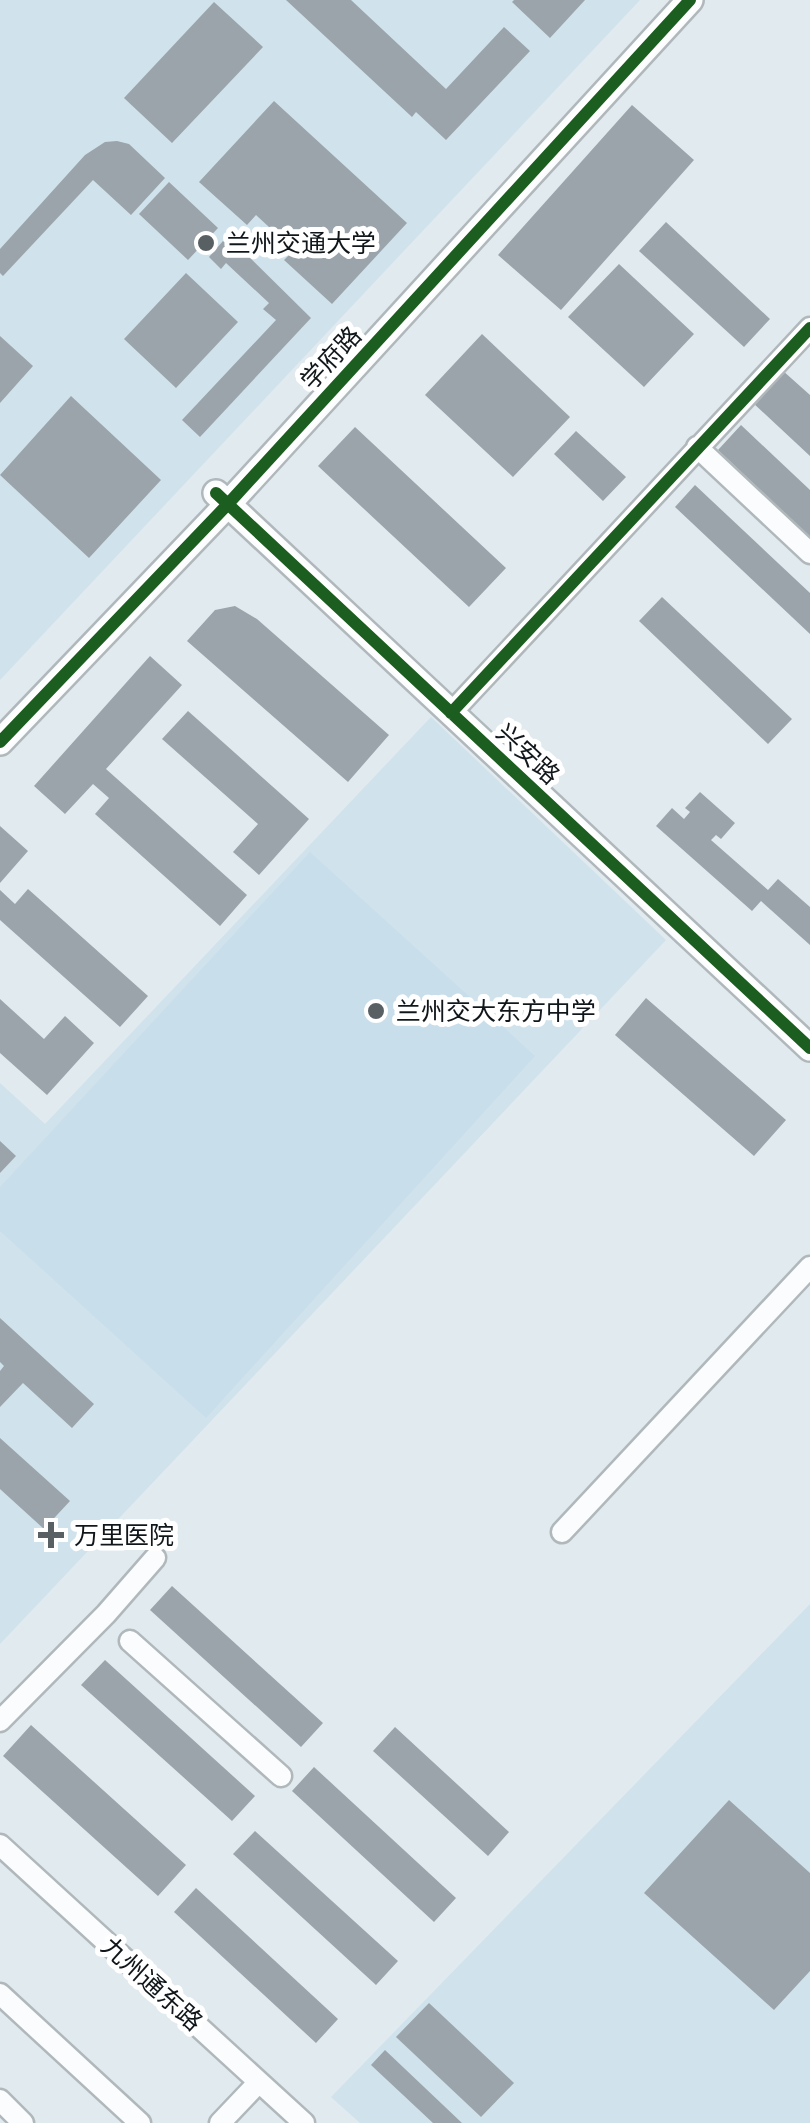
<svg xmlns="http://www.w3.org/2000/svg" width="810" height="2123" viewBox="0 0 810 2123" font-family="'Crimson Pro','Noto Sans SC',serif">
	<rect width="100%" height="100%" fill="#e1eaef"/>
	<path fill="#d0e2ec" d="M 0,0 L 640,0 L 0,680 Z
		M 431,717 L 666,940 L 0,1644 L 0,1083 L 45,1124 Z
		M 810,1604 L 810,2123 L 360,2123 L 331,2097 Z"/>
	<path fill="#c8deeb" d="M 310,852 L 535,1056 L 206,1418 L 0,1231 L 0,1187 Z"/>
	<path fill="#9aa4aa" d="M 286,0 L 351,0 L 446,89 L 504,27 L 530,51 L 446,140 L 416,112 L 412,117 Z
		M 514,0 L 585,0 L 550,38 L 512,2 Z
		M 214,2 L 263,47 L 172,143 L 124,98 Z
		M 274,101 L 407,223 L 332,304 L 284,260 L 294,250 L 256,215 L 247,225 L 199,182 Z
		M 632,105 L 694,160 L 561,310 L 498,255 Z
		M 117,141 L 129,144 L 165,178 L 131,215 L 93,180 L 3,276 L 0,273 L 0,249 L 85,155 L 105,142 Z
		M 169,182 L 218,228 L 188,260 L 139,214 Z
		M 666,222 L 770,319 L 744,347 L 639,251 Z
		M 223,241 L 228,246 L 233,241 L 311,318 L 200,437 L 182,420 L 276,320 L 263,309 L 269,303 L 226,263 L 221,269 L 209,257 Z
		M 619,264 L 694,334 L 644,387 L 568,317 Z
		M 186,273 L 238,322 L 176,388 L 124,339 Z
		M 482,334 L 570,417 L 513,477 L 425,395 Z
		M 0,336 L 33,366 L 0,403 Z
		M 782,370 L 810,395 L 810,456 L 752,402 Z
		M 71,396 L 161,480 L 89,558 L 0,475 Z
		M 741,425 L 810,490 L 810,537 L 718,450 Z
		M 355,427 L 506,568 L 469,607 L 318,466 Z
		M 576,431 L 626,477 L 603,501 L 554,454 Z
		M 695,485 L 810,593 L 810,634 L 675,507 Z
		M 662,597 L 792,719 L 768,744 L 639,621 Z
		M 235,606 L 257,619 L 389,735 L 348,782 L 187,641 L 215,610 Z
		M 150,656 L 182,685 L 106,769 L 247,895 L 220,926 L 95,814 L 109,798 L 93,784 L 65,814 L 34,786 Z
		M 188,711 L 309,819 L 259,875 L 233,852 L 258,824 L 162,739 Z
		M 700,792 L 735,823 L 721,839 L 716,835 L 711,840 L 768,890 L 778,879 L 810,907 L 810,945 L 761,901 L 752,911 L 656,826 L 672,808 L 684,819 L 690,812 L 685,808 Z
		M 0,826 L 28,851 L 0,883 Z
		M 28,889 L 148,996 L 120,1027 L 0,920 L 0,890 L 15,904 Z
		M 646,998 L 786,1120 L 754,1156 L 615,1035 Z
		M 0,999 L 44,1039 L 65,1016 L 94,1043 L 47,1095 L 0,1053 Z
		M 0,1141 L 16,1156 L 0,1173 Z
		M 0,1318 L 94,1404 L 72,1428 L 23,1383 L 0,1407 L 0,1371 L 4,1366 L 0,1362 Z
		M 0,1438 L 70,1501 L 44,1529 L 0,1489 Z
		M 172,1586 L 323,1723 L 301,1747 L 150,1610 Z
		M 105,1660 L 255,1796 L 232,1821 L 81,1685 Z
		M 31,1725 L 186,1865 L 158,1896 L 3,1756 Z
		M 395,1727 L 509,1832 L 488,1856 L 373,1751 Z
		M 314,1767 L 456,1898 L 434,1922 L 292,1791 Z
		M 729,1800 L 810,1873 L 810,1971 L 774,2010 L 644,1893 Z
		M 255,1831 L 398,1961 L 376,1985 L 233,1854 Z
		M 196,1888 L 338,2019 L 316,2043 L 174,1912 Z
		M 429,2003 L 514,2083 L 481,2117 L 396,2037 Z
		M 385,2050 L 462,2123 L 433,2123 L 371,2065 Z"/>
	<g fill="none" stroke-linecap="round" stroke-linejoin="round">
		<g stroke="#b1b8bc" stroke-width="25">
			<path id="minor" d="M 697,447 L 810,553
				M 451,713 L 810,328
				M 562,1532 L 810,1267
				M 130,1641 L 281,1776
				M 0,1721 L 106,1614 L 155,1558
				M 0,1845 L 304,2123
				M 0,1994 L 140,2123
				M 0,2100 L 23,2123
				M 220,2123 L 259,2082"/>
		</g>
		<g stroke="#b1b8bc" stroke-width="30">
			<path id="tertiary" d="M 216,493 L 810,1048
				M 0,742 L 228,504 L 690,0"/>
		</g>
		<use href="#minor" stroke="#fafcfd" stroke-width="20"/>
		<use href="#tertiary" stroke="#fafcfd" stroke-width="25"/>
		<g stroke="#fff" stroke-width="19">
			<path id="cycleway" d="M 216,493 L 810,1048
				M 451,713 L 810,328
				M 0,742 L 228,504 L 690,0"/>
		</g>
		<use href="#cycleway" stroke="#1b5e20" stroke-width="12"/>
	</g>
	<g fill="#596064" stroke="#fff" stroke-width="4">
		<circle cx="206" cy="243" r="10"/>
		<circle cx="376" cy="1011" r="10"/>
		<path d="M46 1520h10v10h10v10h-10v10h-10v-10h-10v-10h10z"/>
	</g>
	<g text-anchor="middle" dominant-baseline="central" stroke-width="10" stroke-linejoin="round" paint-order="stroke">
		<g font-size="25" fill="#101619" stroke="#fff" text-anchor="start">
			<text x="226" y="243">兰州交通大学</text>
			<text x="396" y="1011">兰州交大东方中学</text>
			<text x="74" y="1535">万里医院</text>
		</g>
		<g font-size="25" fill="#101619" stroke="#fff">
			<text transform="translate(331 358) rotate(-47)">学府路</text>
			<text transform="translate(528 754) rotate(43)">兴安路</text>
			<text transform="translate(152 1984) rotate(42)">九州通东路</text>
		</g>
	</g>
</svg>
